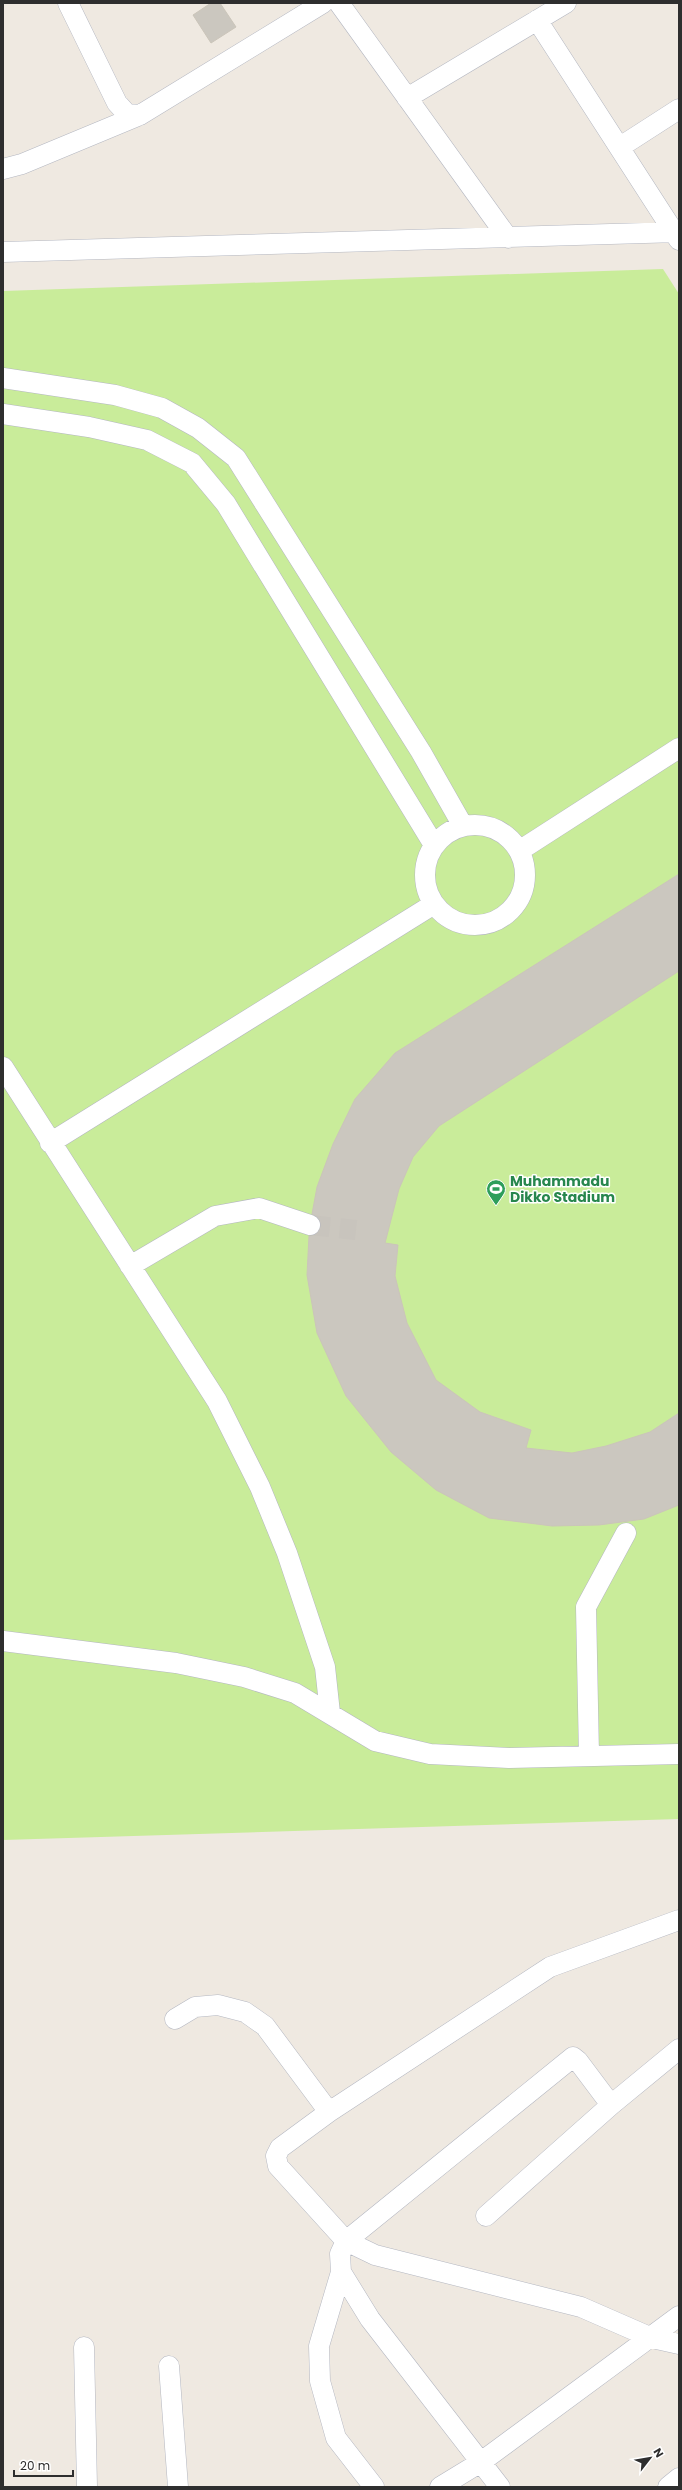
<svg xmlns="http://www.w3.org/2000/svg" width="682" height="2490" viewBox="0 0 682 2490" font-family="Poppins,sans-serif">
	<rect width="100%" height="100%" fill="#efe9e1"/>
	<path fill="#c9ec9a" d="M 663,269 L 679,294 L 679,1819 L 3,1840 L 3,291 Z"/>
	<path fill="#cbc7bf" stroke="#cbc5ba" d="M 211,3 L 220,3 L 236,27 L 211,43 L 193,15 Z
		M 679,874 L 679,971 L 439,1126 L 413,1157 L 399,1189 L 385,1243 L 398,1245 L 395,1276 L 407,1323 L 436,1380 L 480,1412 L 531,1430 L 526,1448 L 572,1453 L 606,1446 L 650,1432 L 679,1413 L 679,1505 L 644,1519 L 599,1525 L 552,1526 L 489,1518 L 436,1490 L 391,1452 L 346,1396 L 317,1333 L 307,1275 L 309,1236 L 317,1234 L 321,1228 L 319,1218 L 312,1214 L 317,1187 L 333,1144 L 355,1099 L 395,1053 Z"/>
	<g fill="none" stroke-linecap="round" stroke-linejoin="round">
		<path stroke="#c8c4bd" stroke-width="20" stroke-dasharray="20 10" stroke-linecap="butt" d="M 310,1225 L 356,1230"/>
		<g stroke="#b4b7c1" stroke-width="21">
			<path id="minor" d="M 68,3 L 117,103 L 127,114 L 140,115
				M 339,3 L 508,238
				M 537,20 L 679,240
				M 407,98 L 566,3
				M 620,147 L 679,109
				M 3,169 L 22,164 L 140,115 L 323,3
				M 3,252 L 679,232
				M 3,378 L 115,395 L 162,408 L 198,428 L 236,458 L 421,752 L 463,826
				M 3,414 L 89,427 L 147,440 L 192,463 L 226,504 L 434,845
				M425 875a50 50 0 1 1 100 0a50 50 0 1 1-100 0Z
				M 519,851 L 679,748
				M 3,1067 L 217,1401 L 260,1487 L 287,1553 L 325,1667 L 330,1713
				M 50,1143 L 434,904
				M 130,1266 L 215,1216 L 259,1208 L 310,1225
				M 3,1641 L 176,1663 L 244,1677 L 295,1693 L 375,1741 L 430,1754 L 509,1758 L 679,1754
				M 589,1756 L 586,1607 L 626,1533
				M 175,2019 L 195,2007 L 218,2005 L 245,2012 L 265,2026 L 329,2112
				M 611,2105 L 578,2061 L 573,2057 L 346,2241 L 375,2255 L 581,2307 L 652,2338 L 679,2344
				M 486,2216 L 611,2105 L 679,2049
				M 341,2272 L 319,2346 L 320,2381 L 336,2438 L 374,2487
				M 84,2347 L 87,2487
				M 169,2366 L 178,2487
				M 440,2487 L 481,2462 L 679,2316
				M 500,2487 L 370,2319 L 341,2272 L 340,2254 L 346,2241 L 278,2166 L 276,2156 L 280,2148 L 329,2112 L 550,1967 L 679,1920
				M 668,2487 L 679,2478"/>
		</g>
		<use href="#minor" stroke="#fff" stroke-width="20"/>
	</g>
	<defs>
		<g id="stadium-pin" transform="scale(1)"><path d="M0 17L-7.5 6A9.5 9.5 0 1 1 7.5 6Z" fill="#2e9e5b" stroke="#fff"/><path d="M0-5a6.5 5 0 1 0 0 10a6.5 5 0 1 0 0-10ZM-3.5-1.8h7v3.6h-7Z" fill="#fff"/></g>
	</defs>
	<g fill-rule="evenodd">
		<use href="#stadium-pin" x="496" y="1189"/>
	</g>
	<g text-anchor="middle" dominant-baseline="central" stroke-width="3" stroke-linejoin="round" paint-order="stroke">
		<g font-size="14" font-weight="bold" fill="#27864d" stroke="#fff" text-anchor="start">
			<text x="510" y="1181">Muhammadu<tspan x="510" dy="16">Dikko Stadium</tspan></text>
		</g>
	</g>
	<rect width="682" height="2490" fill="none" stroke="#2e2e2e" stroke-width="8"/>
	<g transform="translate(650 2458) rotate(59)" stroke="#ffffff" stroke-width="3" paint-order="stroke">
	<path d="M0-3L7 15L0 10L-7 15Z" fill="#2e2e2e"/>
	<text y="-6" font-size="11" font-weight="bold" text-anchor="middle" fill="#2e2e2e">N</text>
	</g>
	<path d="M14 2470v6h59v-6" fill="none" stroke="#2e2e2e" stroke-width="2"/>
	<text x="20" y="2470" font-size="12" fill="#2e2e2e" stroke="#ffffff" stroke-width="3" paint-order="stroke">20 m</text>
</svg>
